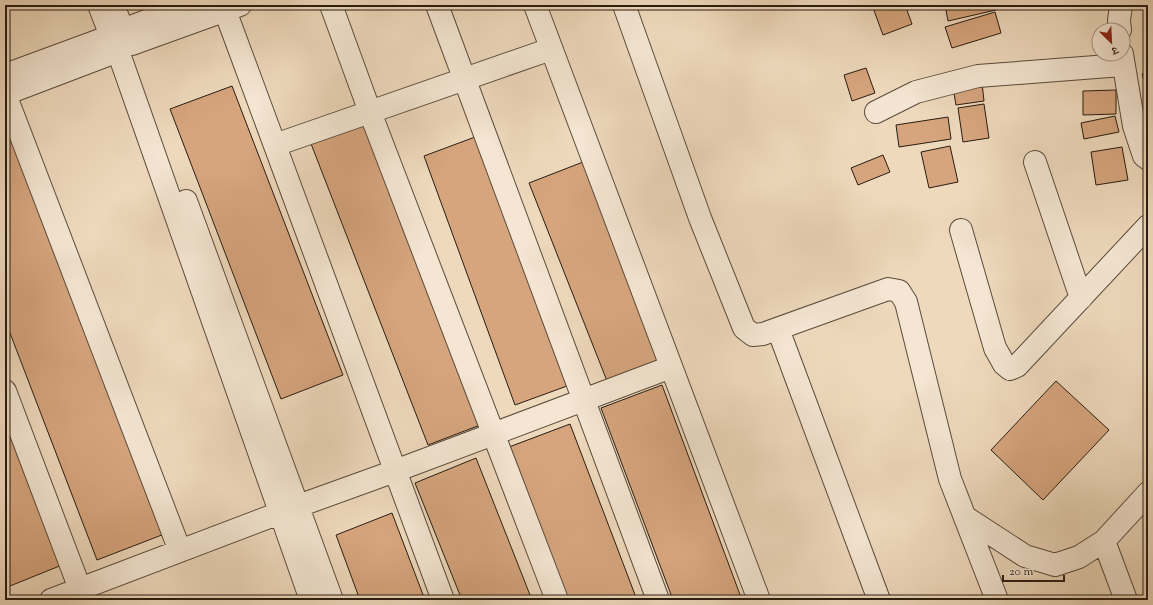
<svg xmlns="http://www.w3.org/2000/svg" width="1153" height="605" viewBox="0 0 1153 605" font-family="'Sorts Mill Goudy','Noto Serif Devanagari',serif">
	<rect width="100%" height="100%" fill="#eed9bc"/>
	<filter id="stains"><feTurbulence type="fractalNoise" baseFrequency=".005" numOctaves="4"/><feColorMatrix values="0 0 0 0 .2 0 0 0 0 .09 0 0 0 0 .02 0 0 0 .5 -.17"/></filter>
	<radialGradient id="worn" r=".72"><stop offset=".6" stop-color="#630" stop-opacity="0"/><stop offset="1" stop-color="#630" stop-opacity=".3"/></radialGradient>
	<path fill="#d6a57e" stroke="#281c12" d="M 872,5 L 905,5 L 912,24 L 883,35 Z
		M 945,5 L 995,5 L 996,10 L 948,21 Z
		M 995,12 L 1001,33 L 952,48 L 945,27 Z
		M 866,68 L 875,93 L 852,101 L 844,75 Z
		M 1148,72 L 1148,96 L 1142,74 Z
		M 982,83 L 984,101 L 956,105 L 953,88 Z
		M 232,86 L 343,375 L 281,399 L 170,109 Z
		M 1116,90 L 1116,114 L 1083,115 L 1083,91 Z
		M 984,104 L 989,138 L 963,142 L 958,108 Z
		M 5,109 L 167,533 L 97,560 L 5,320 Z
		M 368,113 L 488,422 L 428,445 L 308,136 Z
		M 1115,116 L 1119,132 L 1084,139 L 1081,123 Z
		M 948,117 L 951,139 L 899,147 L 896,125 Z
		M 475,137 L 567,386 L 515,405 L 424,156 Z
		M 950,146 L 958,182 L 929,188 L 921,152 Z
		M 1122,147 L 1128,180 L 1096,185 L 1091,152 Z
		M 883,155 L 890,172 L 858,185 L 851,168 Z
		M 583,162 L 661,359 L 607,381 L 529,183 Z
		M 1056,381 L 1109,430 L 1043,500 L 991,450 Z
		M 662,385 L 742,600 L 673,600 L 601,408 Z
		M 5,420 L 62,565 L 5,588 Z
		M 570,424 L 637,600 L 567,600 L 509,447 Z
		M 476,458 L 532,600 L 462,600 L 415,483 Z
		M 392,513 L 425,600 L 360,600 L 336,535 Z"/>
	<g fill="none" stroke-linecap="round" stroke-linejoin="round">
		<g stroke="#5a4b3c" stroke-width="24">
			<path id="minor" d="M 113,5 L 123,30 L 188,5
				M 223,5 L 443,600
				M 331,5 L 370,112 L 557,600
				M 437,5 L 658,600
				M 535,5 L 759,600
				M 624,5 L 700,218 L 744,328 L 753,335 L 763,334 L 888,289 L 899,291 L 906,302 L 950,479 L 997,600
				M 1120,30 L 1119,21 L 1121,5
				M 132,44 L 240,5
				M 1122,54 L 1134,126 L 1144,156 L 1148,159
				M 5,75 L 111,36 L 99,5
				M 5,94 L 118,51 L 311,600
				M 5,94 L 180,551
				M 876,112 L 916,92 L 978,76 L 1122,65
				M 275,145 L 551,49
				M 1035,162 L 1081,298
				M 186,201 L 332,600
				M 961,230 L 995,348 L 1004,364 L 1010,369 L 1017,366 L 1148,226
				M 778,329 L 879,600
				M 5,391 L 80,589
				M 965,517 L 1025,556 L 1055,565 L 1079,557 L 1104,541
				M 51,600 L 298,506 L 395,471 L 671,367
				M 1126,600 L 1104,541 L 1148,493"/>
		</g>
		<use href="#minor" stroke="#f4e6d3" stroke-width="22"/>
	</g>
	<rect width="1153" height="605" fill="none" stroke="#eed9bc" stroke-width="20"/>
	<rect x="6" y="6" width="1141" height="593" fill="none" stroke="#281c12" stroke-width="2"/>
	<rect x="10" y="10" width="1133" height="585" fill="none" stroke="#281c12"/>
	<g transform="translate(1111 42) rotate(156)"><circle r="19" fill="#f4e6d3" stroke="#a29586"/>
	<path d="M0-3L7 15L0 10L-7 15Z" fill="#8f2418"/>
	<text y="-6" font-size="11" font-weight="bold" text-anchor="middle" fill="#281c12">उ</text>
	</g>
	<path d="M1003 575v6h61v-6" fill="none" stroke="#281c12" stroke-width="2"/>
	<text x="1009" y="575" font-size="12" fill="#281c12" stroke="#f4e6d3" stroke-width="3" paint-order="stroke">20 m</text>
	<rect width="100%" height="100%" filter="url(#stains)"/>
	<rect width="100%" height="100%" fill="url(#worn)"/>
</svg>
